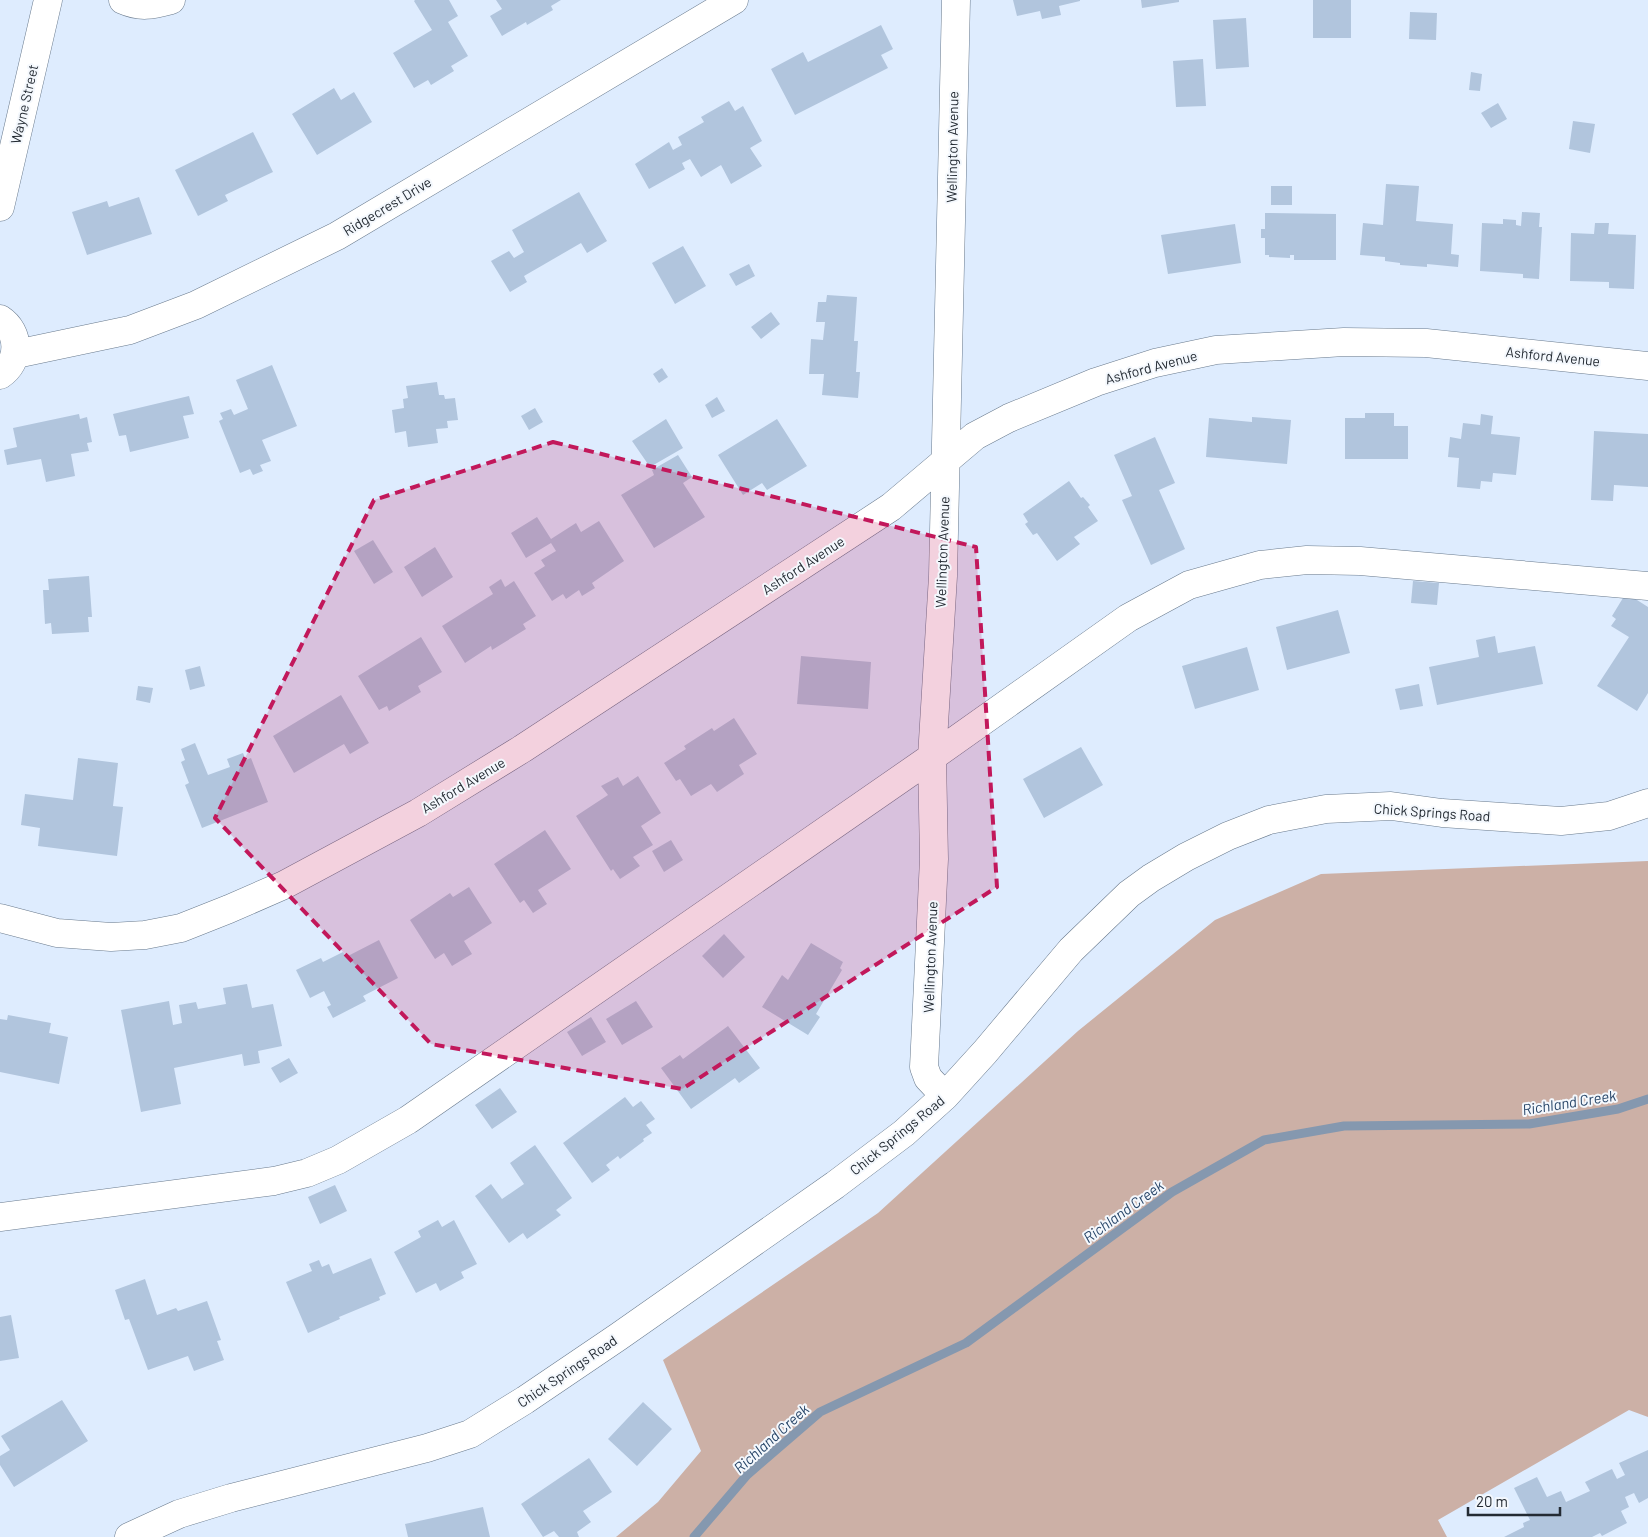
<svg xmlns="http://www.w3.org/2000/svg" width="1648" height="1537" viewBox="0 0 1648 1537" font-family="Barlow,sans-serif">
	<rect width="100%" height="100%" fill="#deecfe"/>
	<path fill="#ccb0a6" d="M 1648,861 L 1648,1417 L 1629,1410 L 1438,1520 L 1447,1537 L 616,1537 L 658,1502 L 701,1451 L 663,1360 L 878,1213 L 1078,1031 L 1215,920 L 1321,874 Z"/>
	<g fill="none" stroke-linecap="round" stroke-linejoin="round">
		<path stroke="#8598af" stroke-width="9" d="M 694,1537 L 747,1475 L 820,1412 L 966,1343 L 1172,1192 L 1264,1140 L 1344,1126 L 1529,1124 L 1618,1109 L 1648,1099"/>
	</g>
	<path fill="#b1c5dd" d="M 415,0 L 449,0 L 458,16 L 448,22 L 468,56 L 451,66 L 454,71 L 431,85 L 428,80 L 414,88 L 393,53 L 432,30 L 414,1 Z
		M 496,0 L 561,0 L 551,6 L 553,10 L 527,25 L 526,22 L 502,36 L 490,16 L 502,9 Z
		M 1013,0 L 1080,0 L 1080,1 L 1059,6 L 1061,15 L 1042,19 L 1040,11 L 1017,16 Z
		M 1141,0 L 1179,0 L 1179,2 L 1142,8 Z
		M 1313,0 L 1351,0 L 1351,38 L 1313,38 Z
		M 1410,12 L 1437,13 L 1436,40 L 1409,39 Z
		M 1246,18 L 1249,67 L 1216,69 L 1213,20 Z
		M 881,25 L 893,49 L 881,55 L 888,68 L 795,115 L 771,69 L 803,52 L 808,62 Z
		M 1203,59 L 1206,106 L 1176,107 L 1173,61 Z
		M 1471,72 L 1482,74 L 1480,91 L 1469,90 Z
		M 334,88 L 341,100 L 354,92 L 372,122 L 317,155 L 292,114 Z
		M 729,101 L 735,111 L 743,106 L 762,141 L 750,148 L 762,166 L 731,184 L 721,165 L 701,177 L 690,159 L 682,163 L 685,169 L 649,189 L 635,164 L 669,142 L 673,150 L 682,145 L 678,137 L 704,122 L 701,117 Z
		M 1498,103 L 1507,119 L 1491,128 L 1481,113 Z
		M 1573,121 L 1595,124 L 1590,153 L 1569,149 Z
		M 253,132 L 273,172 L 225,195 L 228,201 L 198,216 L 175,170 Z
		M 1386,184 L 1419,186 L 1416,221 L 1453,224 L 1451,254 L 1459,255 L 1458,267 L 1427,264 L 1427,267 L 1400,265 L 1400,263 L 1385,261 L 1385,257 L 1360,255 L 1363,223 L 1383,225 Z
		M 1271,186 L 1292,186 L 1292,205 L 1271,205 Z
		M 579,192 L 607,241 L 587,253 L 581,243 L 524,276 L 527,282 L 510,292 L 491,261 L 509,251 L 514,258 L 524,252 L 512,230 Z
		M 139,197 L 152,234 L 87,255 L 72,212 L 107,201 L 109,207 Z
		M 1522,212 L 1540,213 L 1539,227 L 1542,227 L 1539,279 L 1523,278 L 1523,274 L 1480,271 L 1482,223 L 1503,224 L 1503,219 L 1516,220 L 1516,225 L 1521,226 Z
		M 1265,213 L 1336,214 L 1336,260 L 1294,260 L 1294,255 L 1290,255 L 1290,258 L 1269,257 L 1269,255 L 1265,255 L 1265,238 L 1261,238 L 1261,229 L 1265,229 Z
		M 1595,223 L 1609,223 L 1608,234 L 1636,235 L 1634,289 L 1609,288 L 1609,282 L 1570,281 L 1571,233 L 1594,234 Z
		M 1235,224 L 1241,263 L 1168,274 L 1161,235 Z
		M 683,246 L 706,286 L 675,304 L 652,263 Z
		M 749,264 L 755,276 L 736,286 L 729,274 Z
		M 827,295 L 857,297 L 854,341 L 858,341 L 856,372 L 860,372 L 858,398 L 822,395 L 824,374 L 809,374 L 811,339 L 823,340 L 825,322 L 816,322 L 818,302 L 826,302 Z
		M 771,312 L 780,324 L 761,339 L 751,327 Z
		M 272,365 L 297,426 L 262,440 L 271,461 L 260,465 L 263,471 L 253,475 L 250,469 L 240,473 L 219,421 L 223,419 L 220,413 L 231,409 L 234,415 L 248,409 L 236,380 Z
		M 662,368 L 668,377 L 659,383 L 653,374 Z
		M 437,382 L 439,395 L 444,395 L 445,399 L 455,398 L 458,420 L 447,421 L 448,428 L 436,429 L 438,443 L 408,447 L 406,431 L 395,433 L 392,410 L 404,408 L 403,399 L 408,398 L 406,386 Z
		M 189,396 L 194,414 L 183,416 L 189,438 L 130,452 L 126,435 L 119,436 L 113,414 Z
		M 717,397 L 725,411 L 712,418 L 705,405 Z
		M 535,408 L 543,422 L 529,430 L 521,416 Z
		M 1365,413 L 1394,413 L 1394,426 L 1408,426 L 1408,459 L 1345,459 L 1345,418 L 1365,418 Z
		M 79,414 L 80,419 L 87,417 L 92,442 L 87,443 L 89,451 L 71,454 L 75,476 L 46,482 L 41,459 L 7,465 L 4,450 L 17,447 L 13,428 Z
		M 1481,414 L 1493,416 L 1491,434 L 1520,437 L 1516,475 L 1493,473 L 1492,482 L 1481,481 L 1480,489 L 1457,487 L 1459,458 L 1448,457 L 1450,437 L 1461,439 L 1463,423 L 1480,425 Z
		M 1252,417 L 1291,420 L 1287,464 L 1206,457 L 1209,418 L 1252,422 Z
		M 666,419 L 683,448 L 650,467 L 632,441 Z
		M 777,419 L 807,466 L 767,490 L 762,483 L 743,495 L 718,455 Z
		M 1594,431 L 1648,434 L 1648,487 L 1614,485 L 1613,501 L 1591,500 Z
		M 1155,437 L 1175,483 L 1159,490 L 1185,549 L 1151,565 L 1122,500 L 1132,496 L 1114,455 Z
		M 678,455 L 692,477 L 683,483 L 705,517 L 654,548 L 621,495 L 654,475 L 652,470 Z
		M 1069,481 L 1081,498 L 1083,497 L 1090,505 L 1088,507 L 1098,521 L 1074,537 L 1080,544 L 1057,561 L 1037,533 L 1033,535 L 1025,524 L 1028,522 L 1023,514 Z
		M 537,517 L 551,539 L 576,523 L 581,532 L 599,521 L 624,561 L 592,583 L 595,588 L 582,596 L 579,590 L 566,599 L 563,594 L 552,601 L 534,573 L 545,566 L 541,560 L 556,551 L 551,543 L 526,558 L 511,533 Z
		M 373,540 L 393,572 L 374,584 L 354,551 Z
		M 435,547 L 453,577 L 422,597 L 404,567 Z
		M 89,576 L 92,617 L 88,617 L 89,632 L 52,634 L 51,623 L 45,624 L 43,590 L 49,590 L 48,579 Z
		M 501,579 L 505,587 L 514,581 L 536,616 L 523,624 L 526,629 L 492,650 L 491,646 L 465,663 L 442,626 L 493,594 L 489,587 Z
		M 1413,581 L 1439,583 L 1437,605 L 1411,603 Z
		M 1626,593 L 1648,607 L 1648,693 L 1637,711 L 1597,686 L 1629,637 L 1611,626 L 1616,619 L 1612,616 Z
		M 1338,610 L 1350,653 L 1287,670 L 1276,627 Z
		M 1495,636 L 1498,653 L 1535,646 L 1543,684 L 1437,705 L 1429,667 L 1479,657 L 1476,640 Z
		M 421,637 L 442,672 L 418,686 L 421,692 L 389,711 L 387,706 L 379,710 L 358,676 Z
		M 1247,647 L 1259,690 L 1195,709 L 1182,666 Z
		M 801,656 L 871,662 L 868,709 L 797,704 Z
		M 200,666 L 205,686 L 190,690 L 185,670 Z
		M 1419,684 L 1423,706 L 1400,710 L 1395,689 Z
		M 138,686 L 153,688 L 150,703 L 136,700 Z
		M 341,695 L 369,743 L 350,754 L 344,744 L 294,773 L 273,736 Z
		M 734,718 L 757,754 L 739,765 L 744,774 L 717,792 L 711,784 L 691,796 L 680,779 L 676,781 L 664,763 L 686,749 L 684,746 L 712,728 L 714,731 Z
		M 195,743 L 208,775 L 230,767 L 227,759 L 243,753 L 246,760 L 251,758 L 268,802 L 202,828 L 185,785 L 189,783 L 181,762 L 185,760 L 181,749 Z
		M 1081,747 L 1103,785 L 1044,818 L 1023,779 Z
		M 78,758 L 118,763 L 113,806 L 123,807 L 117,856 L 38,846 L 40,828 L 21,825 L 25,794 L 73,800 Z
		M 638,776 L 661,813 L 641,826 L 653,845 L 633,857 L 640,866 L 620,879 L 613,869 L 611,871 L 576,816 L 608,795 L 601,786 L 618,777 L 623,786 Z
		M 545,830 L 571,869 L 538,890 L 547,904 L 533,913 L 524,900 L 520,903 L 494,864 Z
		M 671,840 L 683,860 L 664,872 L 652,851 Z
		M 469,887 L 492,923 L 464,941 L 472,954 L 452,966 L 444,953 L 435,959 L 410,920 L 450,893 L 453,897 Z
		M 724,934 L 745,957 L 723,978 L 702,956 Z
		M 379,940 L 398,978 L 363,996 L 366,1001 L 333,1018 L 327,1007 L 331,1005 L 324,991 L 310,998 L 296,970 L 321,958 L 323,962 L 343,952 L 346,957 Z
		M 811,943 L 843,962 L 840,968 L 842,970 L 816,1014 L 820,1017 L 808,1035 L 762,1007 L 782,975 L 788,980 Z
		M 247,984 L 252,1008 L 273,1004 L 282,1046 L 258,1051 L 260,1063 L 244,1066 L 242,1054 L 174,1068 L 181,1104 L 141,1112 L 121,1010 L 169,1001 L 173,1025 L 182,1023 L 179,1005 L 196,1002 L 198,1009 L 226,1004 L 223,988 Z
		M 636,1001 L 653,1027 L 622,1045 L 606,1019 Z
		M 8,1015 L 51,1023 L 49,1033 L 68,1037 L 59,1084 L 0,1072 L 0,1019 L 7,1020 Z
		M 591,1017 L 606,1042 L 582,1056 L 567,1032 Z
		M 728,1026 L 760,1068 L 739,1083 L 735,1078 L 691,1109 L 661,1068 L 680,1055 L 683,1059 Z
		M 289,1058 L 298,1073 L 280,1083 L 271,1068 Z
		M 500,1088 L 517,1112 L 492,1129 L 475,1105 Z
		M 625,1097 L 633,1107 L 641,1101 L 655,1119 L 646,1125 L 652,1133 L 643,1139 L 644,1141 L 620,1159 L 618,1156 L 606,1165 L 610,1170 L 592,1183 L 563,1143 Z
		M 535,1145 L 572,1198 L 556,1210 L 561,1215 L 527,1239 L 523,1233 L 509,1243 L 475,1196 L 491,1184 L 502,1199 L 524,1184 L 510,1163 Z
		M 335,1185 L 347,1211 L 320,1224 L 308,1197 Z
		M 438,1220 L 442,1227 L 454,1220 L 477,1264 L 461,1272 L 464,1278 L 440,1291 L 436,1283 L 416,1293 L 394,1252 L 421,1237 L 418,1231 Z
		M 371,1258 L 386,1294 L 379,1297 L 380,1300 L 339,1317 L 340,1319 L 308,1333 L 286,1282 L 312,1271 L 309,1264 L 319,1260 L 322,1267 L 329,1264 L 333,1274 Z
		M 145,1279 L 157,1315 L 176,1308 L 178,1311 L 207,1301 L 221,1340 L 217,1341 L 224,1360 L 194,1371 L 188,1356 L 148,1370 L 129,1319 L 125,1320 L 115,1290 Z
		M 11,1315 L 19,1358 L 0,1361 L 0,1317 Z
		M 62,1400 L 88,1441 L 14,1487 L 0,1465 L 0,1456 L 10,1450 L 1,1436 Z
		M 643,1402 L 672,1429 L 637,1466 L 608,1439 Z
		M 1648,1450 L 1648,1498 L 1639,1503 L 1634,1493 L 1625,1497 L 1629,1507 L 1621,1511 L 1627,1523 L 1602,1536 L 1600,1533 L 1592,1537 L 1504,1537 L 1524,1527 L 1523,1523 L 1530,1520 L 1514,1488 L 1537,1477 L 1547,1497 L 1561,1491 L 1566,1502 L 1590,1491 L 1585,1482 L 1612,1469 L 1617,1479 L 1625,1475 L 1619,1463 Z
		M 589,1458 L 612,1492 L 583,1511 L 591,1522 L 577,1532 L 579,1537 L 559,1537 L 554,1531 L 543,1537 L 521,1504 Z
		M 483,1507 L 490,1537 L 408,1537 L 405,1524 Z"/>
	<g fill="none" stroke-linecap="round" stroke-linejoin="round">
		<g stroke="#697a8d" stroke-width="29">
			<path id="minor" d="M 123,0 C 141,8 152,5 171,0
				M 0,207 L 48,0
				M 0,319 C 20,332 21,361 0,375
				M 16,354 L 130,330 L 196,305 L 337,236 L 734,0
				M 0,918 L 57,933 L 111,937 L 145,935 L 181,928 L 229,909 L 284,885 L 418,813 L 522,749 L 891,507 L 975,436 L 1009,418 L 1096,382 L 1155,363 L 1216,350 L 1344,342 L 1426,343 L 1648,366
				M 945,1096 L 928,1078 L 924,1067 L 934,859 L 932,757 L 943,576 L 956,0
				M 0,1217 L 274,1181 L 307,1173 L 338,1160 L 408,1120 L 932,757 L 1128,618 L 1189,585 L 1260,565 L 1307,560 L 1360,561 L 1648,586
				M 129,1537 L 179,1514 L 231,1498 L 427,1448 L 470,1434 L 525,1400 L 618,1337 L 835,1185 L 904,1133 L 945,1096 L 985,1052 L 1071,950 L 1129,894 L 1151,878 L 1186,857 L 1228,836 L 1269,820 L 1326,809 L 1391,806 L 1442,813 L 1561,821 L 1609,816 L 1648,803"/>
		</g>
		<use href="#minor" stroke="#fff" stroke-width="28"/>
	</g>
	<path fill="#c2185b" fill-opacity="0.2" stroke="#c2185b" stroke-width="4" stroke-dasharray="10 6" stroke-linejoin="round" d="M 553,442 L 976,547 L 997,887 L 682,1089 L 431,1044 L 215,818 L 374,500 Z"/>
	<g text-anchor="middle" dominant-baseline="central" stroke-width="4" stroke-linejoin="round" paint-order="stroke">
		<g font-size="14" fill="#242b33" stroke="#f4f8fd">
			<text transform="translate(24 104) rotate(-77)">Wayne Street</text>
			<text transform="translate(952 147) rotate(-89)">Wellington Avenue</text>
			<text transform="translate(387 206) rotate(-31)">Ridgecrest Drive</text>
			<text transform="translate(1553 356) rotate(6)">Ashford Avenue</text>
			<text transform="translate(1151 367) rotate(-15)">Ashford Avenue</text>
			<text transform="translate(942 552) rotate(-88)">Wellington Avenue</text>
			<text transform="translate(803 565) rotate(-33)">Ashford Avenue</text>
			<text transform="translate(463 785) rotate(-31)">Ashford Avenue</text>
			<text transform="translate(1432 812) rotate(4)">Chick Springs Road</text>
			<text transform="translate(930 957) rotate(-88)">Wellington Avenue</text>
			<text transform="translate(897 1135) rotate(-39)">Chick Springs Road</text>
			<text transform="translate(567 1371) rotate(-34)">Chick Springs Road</text>
		</g>
		<g font-size="15" font-style="italic" fill="#274568" stroke="#f4f8fd">
			<text transform="translate(1569 1102) rotate(-9)">Richland Creek</text>
			<text transform="translate(1123 1211) rotate(-36)">Richland Creek</text>
			<text transform="translate(771 1438) rotate(-42)">Richland Creek</text>
		</g>
	</g>
	<path d="M1468 1507v8h92v-8" fill="none" stroke="#242b33" stroke-width="2.5"/>
	<text x="1476" y="1507" font-size="15" fill="#242b33" stroke="#f4f8fd" stroke-width="4" paint-order="stroke">20 m</text>
</svg>
